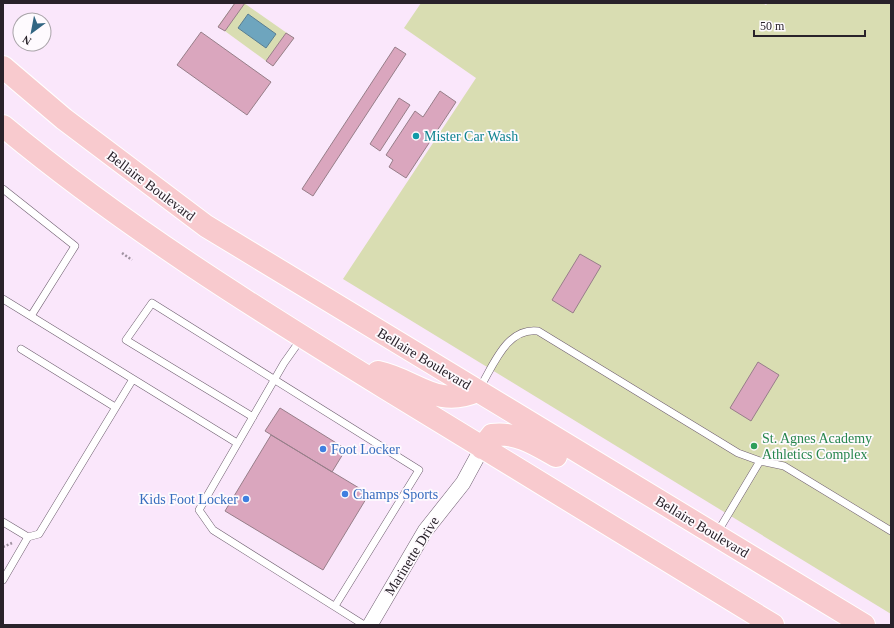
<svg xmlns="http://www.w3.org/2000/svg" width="894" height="628" viewBox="0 0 894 628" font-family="'Times New Roman',serif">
	<rect width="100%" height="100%" fill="#fae7fb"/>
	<path fill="#d9ddb2" d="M 235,3 L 244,3 L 294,38 L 273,66 L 218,26 Z
		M 421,3 L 762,3 L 766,5 L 768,3 L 891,3 L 891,614 L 343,279 L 476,78 L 404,28 Z"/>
	<path fill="#6ea5be" stroke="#597e92" d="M 248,14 L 276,34 L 266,48 L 238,28 Z"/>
	<path fill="#daa6be" stroke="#977e89" d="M 235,3 L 245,3 L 225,31 L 218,27 Z
		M 201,32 L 271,82 L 247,115 L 177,65 Z
		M 286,33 L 294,38 L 273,66 L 266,61 Z
		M 395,47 L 406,54 L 313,196 L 302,189 Z
		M 440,91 L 456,102 L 406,178 L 389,167 L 393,160 L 386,155 L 415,111 L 423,117 Z
		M 399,98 L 410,105 L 380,151 L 370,144 Z
		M 580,254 L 601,266 L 573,313 L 552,300 Z
		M 758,362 L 779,375 L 751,421 L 730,408 Z
		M 280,408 L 346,449 L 332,472 L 265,431 Z
		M 271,435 L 369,494 L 323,570 L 225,511 Z"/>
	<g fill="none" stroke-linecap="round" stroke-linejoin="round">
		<g stroke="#6f5f70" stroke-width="8">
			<path id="lane" d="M 3,189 L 75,246 L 31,316
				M 3,299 L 237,443
				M 301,339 L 284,363 L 199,510 L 213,530 L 364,625
				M 21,349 L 115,407
				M 479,389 C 493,367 506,327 538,331 L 738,453 L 760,461 L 784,466 L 891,531
				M 253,417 L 126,340 L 152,303 L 419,470 L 335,606
				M 3,522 L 28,537 L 3,580
				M 717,533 L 760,461
				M 28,537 L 39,534 L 133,379"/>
		</g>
		<g stroke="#6f5f70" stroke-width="16">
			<path id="street" d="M 370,625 L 425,531 L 463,483 L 482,448"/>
		</g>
		<g stroke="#fff" stroke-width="24">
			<path id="primary" d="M 3,67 L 64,119 L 206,226 L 864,625
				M 3,126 C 122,225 255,308 387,389 C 515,468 644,546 773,625
				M 378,372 C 416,380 436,409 477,391
				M 482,448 L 492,435 C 517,432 535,444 556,456"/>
		</g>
		<path stroke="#9f91a0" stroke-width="2.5" stroke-dasharray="2 2" stroke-linecap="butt" d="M 122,253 L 132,260
			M 3,547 L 12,543"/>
		<use href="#lane" stroke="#fff" stroke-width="7"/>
		<use href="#street" stroke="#fff" stroke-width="15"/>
		<use href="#primary" stroke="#f8cace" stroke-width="22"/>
	</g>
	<circle fill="#0f9aa8" stroke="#fefafe" stroke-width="1.5" cx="416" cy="136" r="4"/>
	<circle fill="#2e9e5b" stroke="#fefafe" stroke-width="1.5" cx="754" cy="446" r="4"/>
	<g fill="#3f7fe0" stroke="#fefafe" stroke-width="1.5">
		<circle cx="323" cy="449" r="4"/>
		<circle cx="345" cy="494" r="4"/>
		<circle cx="246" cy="499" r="4"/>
	</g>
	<g text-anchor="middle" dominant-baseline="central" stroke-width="3.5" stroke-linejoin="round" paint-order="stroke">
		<g font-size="14" fill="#0d838f" stroke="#fefafe" text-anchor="start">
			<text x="424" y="136">Mister Car Wash</text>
		</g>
		<g font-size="14" fill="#29222a" stroke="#fefafe">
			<text transform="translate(151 186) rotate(37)">Bellaire Boulevard</text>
			<text transform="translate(424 359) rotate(31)">Bellaire Boulevard</text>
			<text transform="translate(702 527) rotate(31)">Bellaire Boulevard</text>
			<text transform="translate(412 556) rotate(-58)">Marinette Drive</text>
		</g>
		<g font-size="14" fill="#27864d" stroke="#fefafe" text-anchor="start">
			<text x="762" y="438">St. Agnes Academy<tspan x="762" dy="16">Athletics Complex</tspan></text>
		</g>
		<g font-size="14" fill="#366cbe" stroke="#fefafe" text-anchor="start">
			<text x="331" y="449">Foot Locker</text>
			<text x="353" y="494">Champs Sports</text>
			<text x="238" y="499" text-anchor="end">Kids Foot Locker</text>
		</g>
	</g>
	<rect width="894" height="628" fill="none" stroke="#29222a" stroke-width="8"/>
	<g transform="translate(32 32) rotate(212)"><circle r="19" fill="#fefafe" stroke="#a9a4a9"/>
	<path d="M0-3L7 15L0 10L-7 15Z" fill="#336683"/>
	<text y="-6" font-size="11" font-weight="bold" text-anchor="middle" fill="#29222a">N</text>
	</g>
	<path d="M754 30v6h111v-6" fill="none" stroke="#29222a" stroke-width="2"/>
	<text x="760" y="30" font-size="12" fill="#29222a" stroke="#fefafe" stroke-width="3" paint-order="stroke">50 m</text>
</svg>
